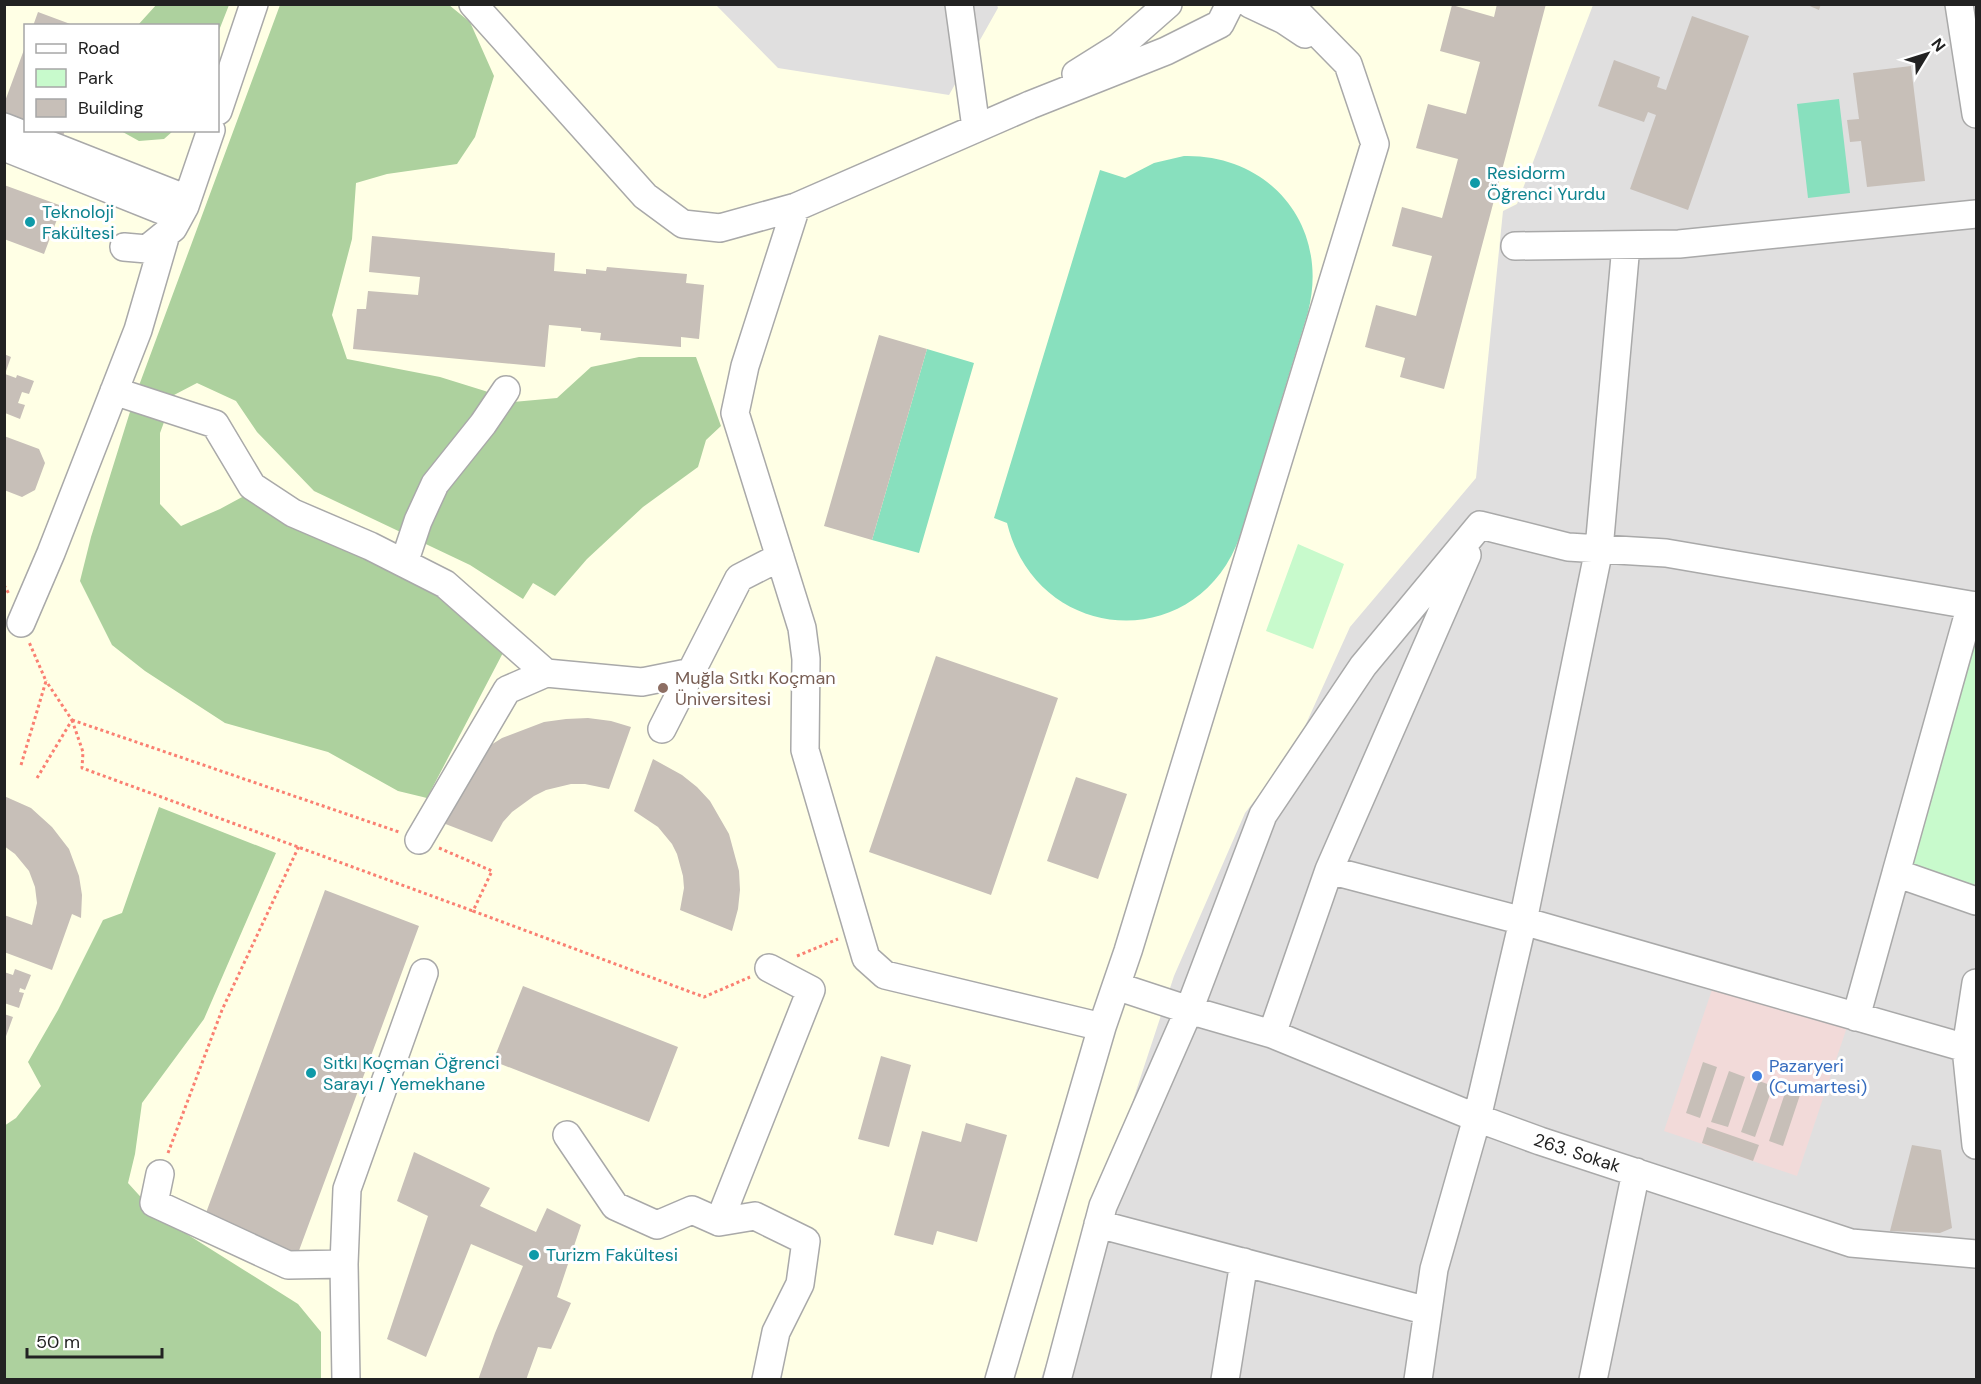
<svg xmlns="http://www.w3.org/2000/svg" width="1981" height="1384" viewBox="0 0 1981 1384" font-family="'DM Sans',sans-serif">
	<rect width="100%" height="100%" fill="#f2efe9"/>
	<path fill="#e0dfdf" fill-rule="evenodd" d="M 5,5 L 1976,5 L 1976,1379 L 5,1380 ZM 26,26 L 218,26 L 218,130 L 26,130 Z"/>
	<path fill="#f2dad9" d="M 1714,984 L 1849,1021 L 1797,1176 L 1664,1131 Z"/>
	<path fill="#ffffe5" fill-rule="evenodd" d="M 5,5 L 716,5 L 778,68 L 949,95 L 998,8 L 997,5 L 1593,5 L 1517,204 L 1503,211 L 1476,478 L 1350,627 L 1295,748 L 1245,813 L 1174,976 L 1041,1379 L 5,1380 ZM 26,26 L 218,26 L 218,130 L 26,130 Z"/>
	<path fill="#add19e" d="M 157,4 L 229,4 L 229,5 L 218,33 L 218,26 L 138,25 Z
		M 280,5 L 449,5 L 470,22 L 494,76 L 475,137 L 457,164 L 387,174 L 356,183 L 352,239 L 332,315 L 347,359 L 440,377 L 485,391 L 513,402 L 557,398 L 591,367 L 639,357 L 696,357 L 721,426 L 706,440 L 698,467 L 643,507 L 587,559 L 555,596 L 533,583 L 523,599 L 470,565 L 314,491 L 257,432 L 236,401 L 197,383 L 174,395 L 160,433 L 160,504 L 181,526 L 220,509 L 244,496 L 414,575 L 506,647 L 427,798 L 398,791 L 328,752 L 225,723 L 145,671 L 112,645 L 80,581 L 91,537 L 134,399 Z
		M 121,131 L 173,131 L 164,139 L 139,141 Z
		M 159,807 L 276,853 L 204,1019 L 142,1103 L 135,1154 L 128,1183 L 158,1216 L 298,1304 L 321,1332 L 321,1379 L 5,1379 L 4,1126 L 16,1118 L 41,1086 L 28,1062 L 58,1010 L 103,920 L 122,913 Z"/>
	<path fill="#c8facc" d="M 1298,544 L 1344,564 L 1313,649 L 1266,631 Z
		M 1976,620 L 1976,877 L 1972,894 L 1905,867 Z"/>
	<path fill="#88e0be" d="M 1839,99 L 1850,193 L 1808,198 L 1797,104 Z
		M 1184,156 C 1271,154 1330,227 1308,312 L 1240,536 C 1198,656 1037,645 1007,523 L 994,518 L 1100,170 L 1125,178 L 1154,163 Z
		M 927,349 L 974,363 L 919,553 L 872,540 Z"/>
	<path fill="#c7bfb8" d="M 1497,4 L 1546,4 L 1444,389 L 1400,377 L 1405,358 L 1365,347 L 1376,305 L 1416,316 L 1432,256 L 1392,246 L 1402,207 L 1442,218 L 1458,159 L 1416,148 L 1428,104 L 1466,114 L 1480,62 L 1440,51 L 1452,5 L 1494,17 Z
		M 1805,4 L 1821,4 L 1819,10 Z
		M 38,12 L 73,25 L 73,26 L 33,26 Z
		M 1692,16 L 1749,36 L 1688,210 L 1630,189 L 1656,115 L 1648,112 L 1644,122 L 1598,106 L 1614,60 L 1660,77 L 1657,87 L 1666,90 Z
		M 25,47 L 26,122 L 4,114 L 4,104 Z
		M 1911,66 L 1925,181 L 1867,187 L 1861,141 L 1850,142 L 1847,120 L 1859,119 L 1853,73 Z
		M 49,130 L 65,130 L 63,136 Z
		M 4,185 L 62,206 L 44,254 L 4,239 Z
		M 372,236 L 555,253 L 554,271 L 586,274 L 586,269 L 606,271 L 607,267 L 687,274 L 686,283 L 704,285 L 699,339 L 681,337 L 681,347 L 600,340 L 601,333 L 581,331 L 581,328 L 549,325 L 545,367 L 353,349 L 357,309 L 366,309 L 368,291 L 418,295 L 420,277 L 369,272 Z
		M 879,335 L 927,349 L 872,540 L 824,526 Z
		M 4,354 L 11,357 L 5,374 L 16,378 L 17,375 L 34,381 L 29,394 L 22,392 L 18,403 L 25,405 L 20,419 L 5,413 Z
		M 4,436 L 39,449 L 45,463 L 35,490 L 22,497 L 4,490 Z
		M 936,656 L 1058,698 L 991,895 L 869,852 Z
		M 588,718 L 611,721 L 631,727 L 609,789 L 585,784 L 571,784 L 546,790 L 534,796 L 512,812 L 503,822 L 492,842 L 430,818 L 483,750 L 502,738 L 544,722 L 566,719 Z
		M 653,759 L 682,775 L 697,787 L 710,801 L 729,834 L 739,871 L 740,890 L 738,909 L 732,931 L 680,910 L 684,888 L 683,876 L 677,854 L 672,844 L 658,827 L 634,811 Z
		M 1076,777 L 1127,794 L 1098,879 L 1047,861 Z
		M 4,796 L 31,808 L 52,827 L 69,849 L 79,876 L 82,895 L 81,918 L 72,914 L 52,970 L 4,952 L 4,915 L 32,925 L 37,903 L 35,887 L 29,871 L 15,854 L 4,846 Z
		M 325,890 L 419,926 L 297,1256 L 203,1221 Z
		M 15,969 L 31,975 L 25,990 L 20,988 L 19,992 L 24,993 L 19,1008 L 4,1003 L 4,972 L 13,975 Z
		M 523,986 L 678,1047 L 649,1122 L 493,1061 Z
		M 4,1014 L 13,1017 L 5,1039 L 4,1039 Z
		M 881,1056 L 911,1065 L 889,1147 L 858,1139 Z
		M 1703,1062 L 1717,1067 L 1700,1118 L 1686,1113 Z
		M 1729,1071 L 1745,1077 L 1728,1127 L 1711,1122 Z
		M 1759,1081 L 1773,1086 L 1755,1137 L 1741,1132 Z
		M 1786,1090 L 1800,1095 L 1783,1146 L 1769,1141 Z
		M 966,1123 L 1007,1135 L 977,1242 L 937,1231 L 933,1245 L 894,1235 L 922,1131 L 961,1142 Z
		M 1707,1127 L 1759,1145 L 1753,1161 L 1702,1143 Z
		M 1912,1145 L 1941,1150 L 1952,1228 L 1940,1233 L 1890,1231 Z
		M 414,1152 L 490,1188 L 480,1206 L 536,1232 L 547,1208 L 581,1225 L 557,1297 L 571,1303 L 551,1349 L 538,1347 L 526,1380 L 478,1380 L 495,1333 L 523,1266 L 471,1244 L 426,1357 L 387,1339 L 428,1216 L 397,1201 Z"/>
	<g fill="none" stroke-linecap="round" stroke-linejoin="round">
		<g stroke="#a9a9a9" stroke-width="30">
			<path id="minor" d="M 473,4 L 645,196 L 683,224 L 720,228 L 796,207 L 1030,105 L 1166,51 L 1220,24 L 1230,4
				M 959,4 L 976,128
				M 1250,4 L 1284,20 L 1305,34
				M 1959,4 L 1976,114
				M 1076,74 L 1119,47 L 1168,4
				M 218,111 L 254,4
				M 4,127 L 187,199
				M 4,147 L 179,217
				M 796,207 L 745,366 L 735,413 L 802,628 L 806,659 L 805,750 L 866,958 L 885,975 L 1102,1027
				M 1515,246 L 1679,244 L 1976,214
				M 124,247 L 147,249 L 173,228 L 185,206 L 211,130
				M 114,391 L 215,424 L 252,486 L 293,513 L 370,546 L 445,584 L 546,673
				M 404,563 L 418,521 L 435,484 L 483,424 L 506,390
				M 1971,605 L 1896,873 L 1976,901
				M 21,623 L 51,553 L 138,330 L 166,234
				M 662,729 L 739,578 L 780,557
				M 419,840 L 507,690 L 546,673 L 642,682 L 692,672
				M 1329,870 L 1467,555
				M 1976,983 L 1966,1048 L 1976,1145
				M 1116,986 L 1189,1010 L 1272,1034 L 1477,1118 L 1540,1141 L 1851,1243 L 1976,1254
				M 1856,1017 L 1896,873
				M 1272,1034 L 1329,870 L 1523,921 L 1966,1048 L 1976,1048
				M 567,1135 L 615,1206 L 657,1225 L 692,1210 L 719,1222 L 811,990 L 769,968
				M 160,1174 L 154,1203 L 288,1265 L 344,1264
				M 719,1222 L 755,1216 L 806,1241 L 800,1284 L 776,1332 L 766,1380
				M 1098,1224 L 1428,1311
				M 346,1380 L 344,1264 L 347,1189 L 424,973
				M 999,1380 L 1102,1027 L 1128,951 L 1375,144 L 1348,64 L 1289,4
				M 1057,1380 L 1103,1206 L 1189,1010 L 1263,815 L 1363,666 L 1480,525 L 1568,547 L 1666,553 L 1976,606
				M 1225,1380 L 1244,1262
				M 1418,1380 L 1434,1269 L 1477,1118 L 1523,921 L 1599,549 L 1626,245
				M 1593,1380 L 1636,1172"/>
		</g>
		<path stroke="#fa8072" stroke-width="3" stroke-dasharray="3 3" stroke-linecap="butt" d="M 4,585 L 9,594
			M 72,720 L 399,832
			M 72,720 L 83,752 L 82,768 L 473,911
			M 21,765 L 46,681 L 29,642
			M 37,778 L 72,720 L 46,681
			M 439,848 L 492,871 L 473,911 L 704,997 L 750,977
			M 797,956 L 838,939
			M 168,1153 L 222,1010 L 299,846"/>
		<use href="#minor" stroke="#fff" stroke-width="27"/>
	</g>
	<g fill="#0f9aa8" stroke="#fff" stroke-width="2">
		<circle cx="1475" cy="183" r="6"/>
		<circle cx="30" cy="222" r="6"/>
		<circle cx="311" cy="1073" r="6"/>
		<circle cx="534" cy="1255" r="6"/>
	</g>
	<circle fill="#8d6e63" stroke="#fff" stroke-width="2" cx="663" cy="688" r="6"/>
	<circle fill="#3f7fe0" stroke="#fff" stroke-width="2" cx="1757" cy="1076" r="6"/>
	<g text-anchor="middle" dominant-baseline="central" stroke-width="6" stroke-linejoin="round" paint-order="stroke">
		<g font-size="18" fill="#0d838f" stroke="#fff" text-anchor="start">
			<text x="1487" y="173">Residorm<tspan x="1487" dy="21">Öğrenci Yurdu</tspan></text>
			<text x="42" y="212">Teknoloji<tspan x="42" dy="21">Fakültesi</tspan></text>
			<text x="323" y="1063">Sıtkı Koçman Öğrenci<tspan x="323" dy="21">Sarayı / Yemekhane</tspan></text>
			<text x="546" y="1255">Turizm Fakültesi</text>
		</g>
		<g font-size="18" fill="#785e54" stroke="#fff" text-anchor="start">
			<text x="675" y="678">Muğla Sıtkı Koçman<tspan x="675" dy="21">Üniversitesi</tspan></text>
		</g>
		<g font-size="18" fill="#366cbe" stroke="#fff" text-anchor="start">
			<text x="1769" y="1066">Pazaryeri<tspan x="1769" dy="21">(Cumartesi)</tspan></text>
		</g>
		<g font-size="18" fill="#222" stroke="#fff">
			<text transform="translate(1577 1153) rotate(18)">263. Sokak</text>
		</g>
	</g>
	<rect width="1981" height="1384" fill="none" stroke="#222222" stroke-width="12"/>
	<rect x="24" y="24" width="195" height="108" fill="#ffffff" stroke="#a7a7a7" stroke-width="1.5"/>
	<rect x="36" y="44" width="30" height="9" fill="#ffffff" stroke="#a7a7a7" stroke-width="1.5"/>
	<text x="78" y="54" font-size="18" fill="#222222">Road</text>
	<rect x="36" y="69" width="30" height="18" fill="#c8facc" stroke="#a7a7a7" stroke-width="1.5"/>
	<text x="78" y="84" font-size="18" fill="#222222">Park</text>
	<rect x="36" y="99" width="30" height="18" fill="#c7bfb8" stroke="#a7a7a7" stroke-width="1.5"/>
	<text x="78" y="114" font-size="18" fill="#222222">Building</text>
	<g transform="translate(1927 54) rotate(52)" stroke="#ffffff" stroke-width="4.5" paint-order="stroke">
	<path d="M0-4.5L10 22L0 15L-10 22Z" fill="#222222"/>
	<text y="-9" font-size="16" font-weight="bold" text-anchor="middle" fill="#222222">N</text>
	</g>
	<path d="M27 1348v9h135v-9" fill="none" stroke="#222222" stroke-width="3"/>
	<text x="36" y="1348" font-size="18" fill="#222222" stroke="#ffffff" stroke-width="4.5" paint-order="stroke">50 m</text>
</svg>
